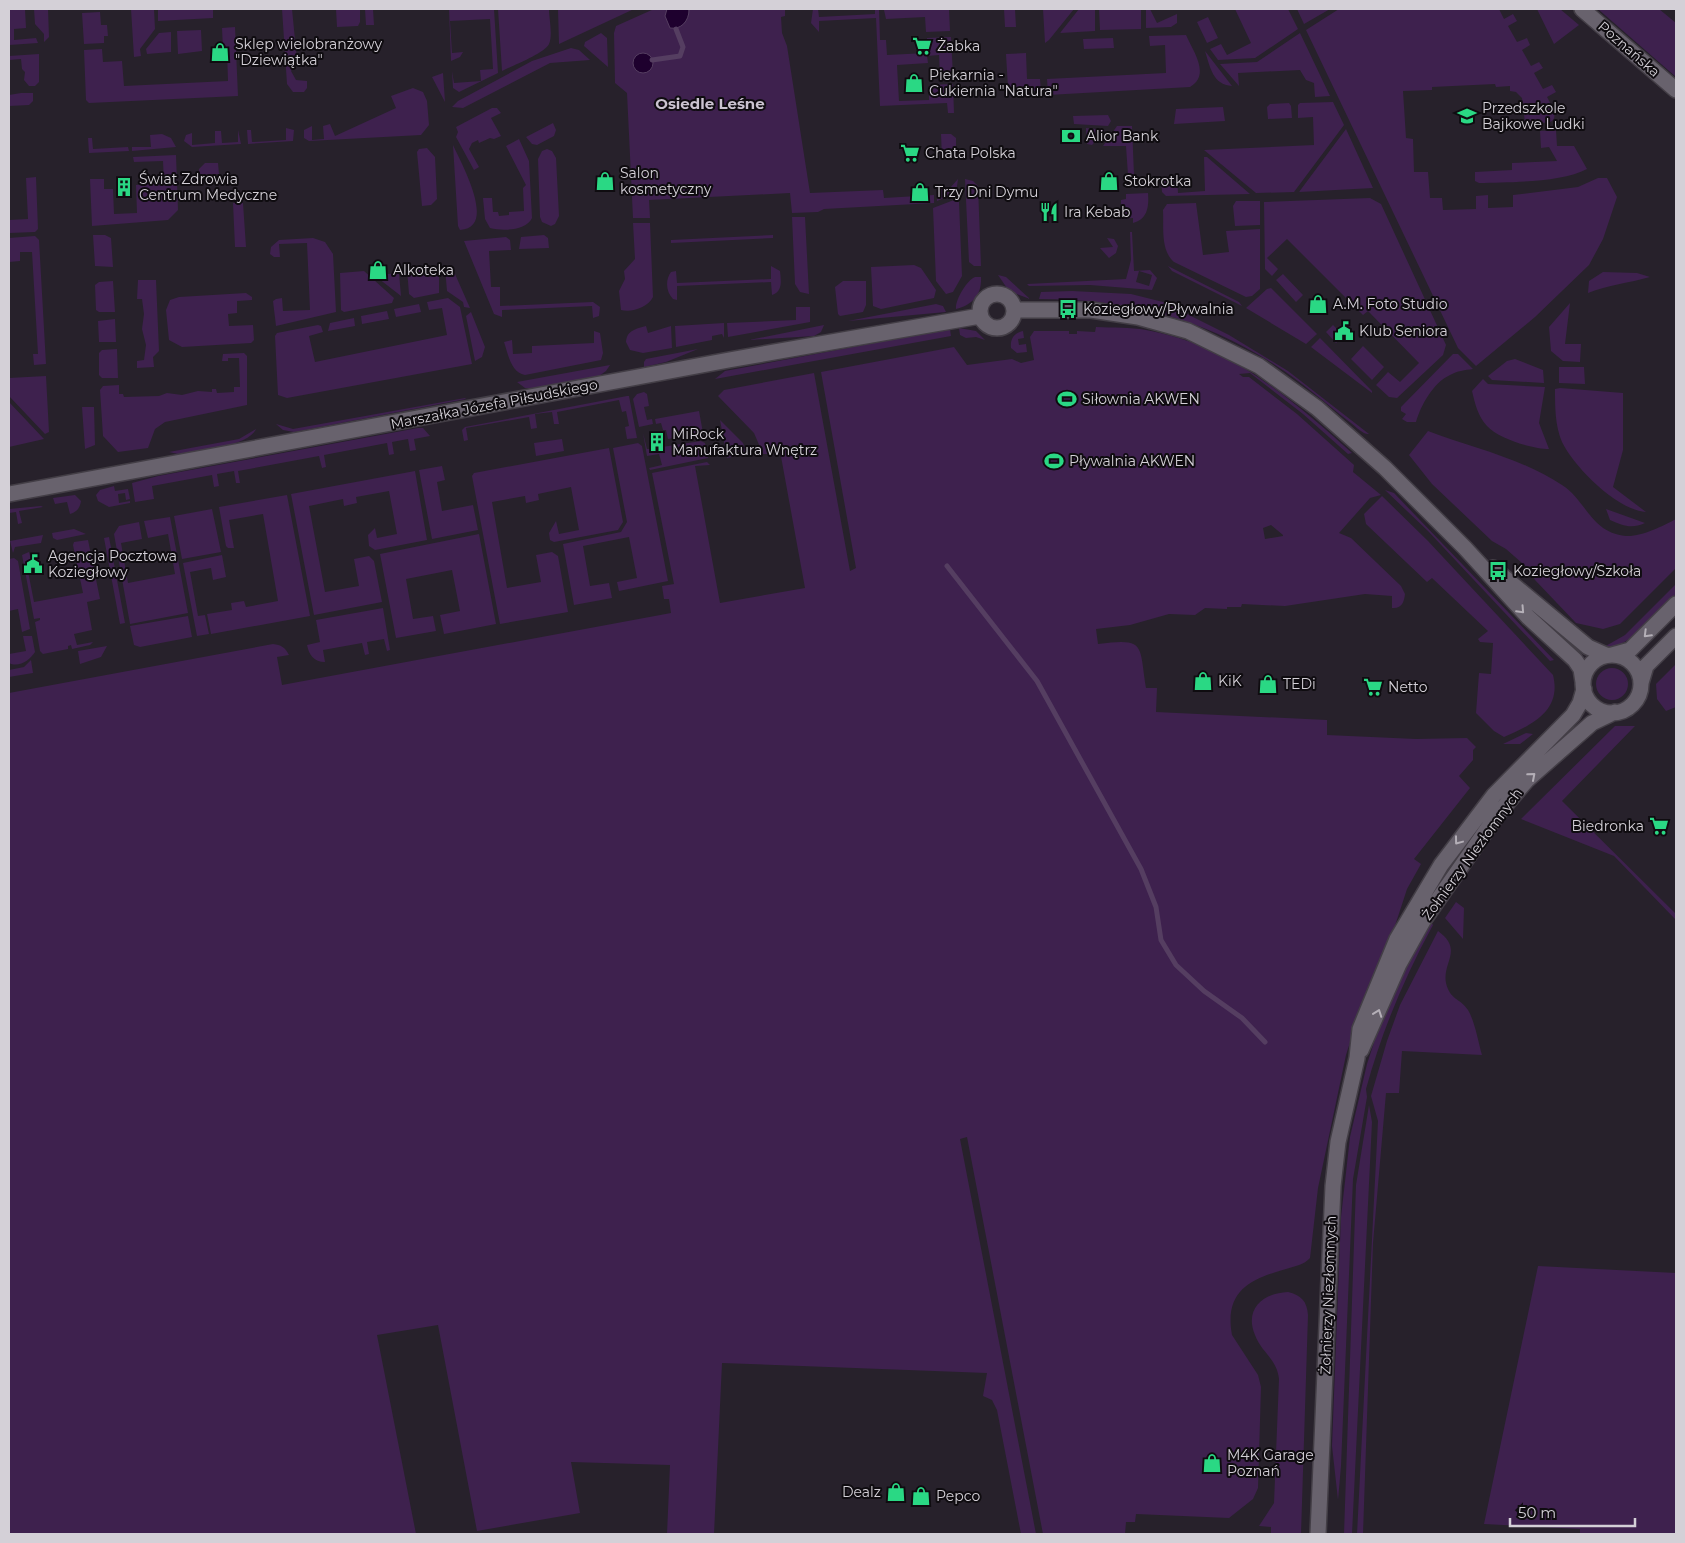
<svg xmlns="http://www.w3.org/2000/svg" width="1685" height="1543" viewBox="0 0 1685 1543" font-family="Montserrat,sans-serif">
	<rect width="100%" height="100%" fill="#27212b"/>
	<path fill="#3e214e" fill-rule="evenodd" d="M 9,9 L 25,9 L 26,28 L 14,29 L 14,40 L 36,38 L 38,43 L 9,45 Z
		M 34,9 L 48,9 L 49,37 L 44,42 L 44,34 L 35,24 Z
		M 131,9 L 154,9 L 155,29 L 140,49 L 141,56 L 134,57 Z
		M 158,9 L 213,9 L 213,18 L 158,21 Z
		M 282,9 L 292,9 L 297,60 L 291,71 L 296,80 L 307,81 L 307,88 L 304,92 L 293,92 L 287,84 Z
		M 336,9 L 360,9 L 360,22 L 358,26 L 337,27 Z
		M 365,9 L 373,9 L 374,25 L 366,25 Z
		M 449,9 L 494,9 L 498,73 L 459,92 L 453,88 L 452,71 L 454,83 L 481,81 L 480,70 L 493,69 L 490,19 L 450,21 L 452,53 L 463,52 L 460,57 L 451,61 Z
		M 498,9 L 549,9 C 549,18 553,35 549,44 C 545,53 512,66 502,71 Z
		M 558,9 L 634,9 L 559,44 Z
		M 654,9 L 785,9 L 785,16 L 781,17 L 782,33 L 787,46 L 810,193 L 883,190 L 884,198 L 934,195 L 934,203 L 824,209 L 818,212 L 792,213 L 790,193 L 649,200 L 650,218 L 633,218 L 627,93 L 615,83 L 614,33 L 616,26 Z
		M 813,9 L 818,9 L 819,17 L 875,14 L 875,9 L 879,9 L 880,40 L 886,40 L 887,55 L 927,53 L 927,38 L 951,37 L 953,76 L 940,77 L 939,55 L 927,56 L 928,63 L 897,65 L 899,101 L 929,100 L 929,85 L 953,84 L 954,113 L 948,113 L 947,103 L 880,106 L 876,18 L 819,21 L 819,32 L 811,23 Z
		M 949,9 L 950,31 L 926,32 L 925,17 L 886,19 L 884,10 Z
		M 1004,9 L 1015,9 L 1016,27 L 1005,27 Z
		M 1043,9 L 1074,9 L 1049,40 L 1045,43 Z
		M 1079,9 L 1095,9 L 1095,31 L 1060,33 Z
		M 1099,9 L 1141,9 L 1141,29 L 1100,30 Z
		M 1146,9 L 1150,9 L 1157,23 L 1177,14 L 1177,23 L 1171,27 L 1146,28 Z
		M 1235,9 L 1288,9 L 1298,29 L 1255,58 L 1218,60 L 1210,49 L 1221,44 L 1227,55 L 1251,43 Z
		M 1297,9 L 1330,9 L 1304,24 Z
		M 1339,9 L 1499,9 L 1504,19 L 1513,14 L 1517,21 L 1508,26 L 1517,42 L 1527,38 L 1530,45 L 1522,50 L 1531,66 L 1539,62 L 1543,68 L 1534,73 L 1543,89 L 1552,85 L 1556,92 L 1547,97 C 1563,126 1552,123 1525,123 L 1522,98 L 1516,92 L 1510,91 L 1510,86 L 1496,87 L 1495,84 L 1432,87 L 1432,90 L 1403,91 L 1406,138 L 1413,139 L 1414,172 L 1428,172 L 1430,198 L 1442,198 L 1443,210 L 1476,209 L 1476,196 L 1488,195 L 1488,208 L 1513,207 L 1513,195 L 1578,187 L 1598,178 L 1607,178 L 1617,197 L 1603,239 L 1589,265 L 1535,317 L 1476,366 L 1458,348 L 1306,30 Z
		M 1537,9 L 1560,9 L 1579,25 L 1554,44 Z
		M 1598,9 L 1659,9 L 1676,23 L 1676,77 Z
		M 100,12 L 101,25 L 107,25 L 108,36 L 104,36 L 104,43 L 84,44 L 82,13 Z
		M 1208,17 L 1218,38 L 1207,43 L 1197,22 Z
		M 235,27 L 238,96 L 89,103 L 86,100 L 84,50 L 102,49 L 103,62 L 122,61 L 124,86 L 228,81 L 227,50 L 223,50 L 222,28 Z
		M 201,30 L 202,51 L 178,54 L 177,31 Z
		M 171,32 L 171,52 L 147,54 L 146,49 L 159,33 Z
		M 601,33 L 607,38 L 608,67 L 584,46 L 585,42 Z
		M 1300,33 L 1330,96 L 1315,97 L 1314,83 L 1306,80 L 1300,70 L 1238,73 L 1239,86 L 1220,64 L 1257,62 Z
		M 1186,35 C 1193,51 1211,75 1190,87 L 1048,95 L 1047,79 L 1166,73 L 1165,45 L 1150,46 L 1149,36 Z
		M 1113,38 L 1114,48 L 1084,49 L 1083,39 Z
		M 571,48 L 579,50 L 590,60 L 550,63 L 463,108 L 452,107 L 458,101 L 532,61 Z
		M 1205,51 L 1232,86 C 1213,85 1210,67 1205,51 Z
		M 1026,53 L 1027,79 L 1040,79 L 1041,91 L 1011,91 L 1008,87 L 1006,54 Z
		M 39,54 L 39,82 L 35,86 L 29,86 L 24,80 L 25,72 L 22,69 L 21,59 L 9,60 L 9,56 Z
		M 443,73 L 445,102 L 432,77 Z
		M 413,88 L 423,92 L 427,101 L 429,125 L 421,135 L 309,141 L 304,138 L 304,130 L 312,126 L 312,140 L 324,139 L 323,126 L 330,124 L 335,136 L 396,108 L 391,96 Z
		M 21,93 L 33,93 L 33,101 L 29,105 L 9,106 L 9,95 Z
		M 1333,102 L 1344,125 L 1294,192 L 1256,193 L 1204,150 L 1314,145 L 1313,117 L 1298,118 L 1298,105 L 1300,103 Z
		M 1289,103 L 1291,106 L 1292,118 L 1268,119 L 1267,107 L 1270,104 Z
		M 1223,107 L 1225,121 L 1174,124 L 1176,109 Z
		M 492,108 L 497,108 L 501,113 L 491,118 L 501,136 L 494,139 L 490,138 L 479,143 L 478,140 L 472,143 L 469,149 L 479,167 L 474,170 L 456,137 L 458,132 L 456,127 Z
		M 1108,115 L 1111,121 L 1108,126 L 1074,124 L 1073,116 Z
		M 553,123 L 556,130 L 554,136 L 537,145 L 532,144 L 526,137 Z
		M 1117,126 L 1132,126 L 1134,175 L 1128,175 L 1126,146 L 1103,146 Z
		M 286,128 L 294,130 L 293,141 L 248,144 L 247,130 L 251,130 L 252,142 L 286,140 Z
		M 1086,128 L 1105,130 L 1092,145 L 1087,144 Z
		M 1346,129 L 1373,188 L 1299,192 Z
		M 238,130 L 241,144 L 192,147 L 184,141 L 186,135 L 192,133 L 192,145 L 215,143 L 215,131 L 221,131 L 222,143 L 238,142 Z
		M 1556,130 L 1557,146 L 1574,146 L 1587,169 C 1561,183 1508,182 1479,183 L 1475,181 L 1475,172 L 1512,170 L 1512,163 L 1557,161 L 1549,147 L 1541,148 L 1540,131 Z
		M 162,134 L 171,138 L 176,147 L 132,151 L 132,147 L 151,147 L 150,135 Z
		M 941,134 L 951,134 L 956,138 L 956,158 L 948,158 L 946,155 L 946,158 L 942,158 Z
		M 88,138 L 92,138 L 93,149 L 128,147 L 129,151 L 89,153 Z
		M 519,139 L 529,161 L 532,218 C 526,231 503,231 490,228 L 485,219 L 483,198 L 492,198 L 493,212 L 498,212 L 499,216 L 509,215 L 509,212 L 524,211 L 523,188 L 526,185 L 506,146 Z
		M 453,145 C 461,163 498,228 460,230 L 458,226 Z
		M 427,148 L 435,157 L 437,199 L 431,205 L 422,206 L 417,152 L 419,149 Z
		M 547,149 L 552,151 L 556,158 L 559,216 L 555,224 L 551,226 L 542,222 L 540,217 L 538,159 L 542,151 Z
		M 176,155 L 178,210 L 168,220 L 92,226 L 90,179 L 104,179 L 104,189 L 113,189 L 114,214 L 137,213 L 136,185 L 164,183 L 163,161 L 134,162 L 133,157 Z
		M 1204,157 L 1207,157 L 1250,194 L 1166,196 L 1162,192 L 1161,179 L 1177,177 L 1178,193 L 1205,191 Z
		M 205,163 L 218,163 L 219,174 L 202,175 L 202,180 L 199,180 L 199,169 Z
		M 36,177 L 38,229 L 35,232 L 9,233 L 9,220 L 28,219 L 26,178 Z
		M 958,179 L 956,193 L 937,201 L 937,189 L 950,188 Z
		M 965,179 L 973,181 L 978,186 L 981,266 L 974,266 L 969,262 Z
		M 1148,193 C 1149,206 1148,219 1133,223 L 1133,218 L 1121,219 L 1121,200 L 1126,199 L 1126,194 Z
		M 1370,198 L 1381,204 L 1446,345 L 1443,355 L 1397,398 L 1389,397 L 1376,385 L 1388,372 L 1400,382 L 1419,363 L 1368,311 L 1363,315 L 1287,239 L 1267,258 L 1278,269 L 1272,276 L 1265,269 L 1264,202 Z
		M 954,200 L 959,202 L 962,276 L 953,292 L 946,294 L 936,281 L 933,208 Z
		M 1236,201 L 1260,201 L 1260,225 L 1235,226 L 1233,206 Z
		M 233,203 L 243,203 L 246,247 L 235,247 Z
		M 1196,203 L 1203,255 L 1229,252 L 1226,231 L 1260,229 L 1260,289 L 1252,296 L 1246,297 L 1174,262 C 1160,250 1164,226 1163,210 L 1167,204 Z
		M 792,217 L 805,217 L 809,294 L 800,292 L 795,284 Z
		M 633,223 L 650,223 L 653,297 C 648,307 632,313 621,310 L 619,291 L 625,279 L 624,271 L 635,259 Z
		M 1130,232 L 1132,232 L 1134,271 L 1150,270 L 1157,278 L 1152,290 L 1090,285 L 1029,286 L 1027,284 L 1126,279 L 1131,260 ZM 1139,271 L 1152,275 L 1149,286 L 1136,282 Z
		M 93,235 L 105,235 L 111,238 L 113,267 L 95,266 Z
		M 544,235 L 548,238 L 549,248 L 519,249 L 521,237 Z
		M 773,235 L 773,238 L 671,243 L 671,240 Z
		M 35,236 L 39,240 L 46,364 L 34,365 L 33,354 L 38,354 L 32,252 L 20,252 L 20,261 L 9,262 L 9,238 Z
		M 506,237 L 510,240 L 511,250 L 489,251 L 491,287 L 500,287 L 500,306 L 593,302 L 600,307 L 599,316 L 593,318 L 592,306 L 502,310 L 502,317 L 494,314 L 464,241 Z
		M 313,238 L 325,242 L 333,254 L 336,312 L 276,326 L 273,301 L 276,299 L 282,298 L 283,311 L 310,310 L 307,243 L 279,244 L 280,257 L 274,257 L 270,254 L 271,247 L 279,240 Z
		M 1107,238 L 1114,239 L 1118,246 L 1116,253 L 1109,258 L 1100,248 L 1113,247 Z
		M 914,265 L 921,268 L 936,290 L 934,298 L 881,309 L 873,306 L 871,267 Z
		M 771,266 L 780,271 C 781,281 783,291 772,295 L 771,282 L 677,286 L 677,300 L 673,299 C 666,292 665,280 671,272 L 676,271 L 677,283 L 771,279 Z
		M 1168,266 L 1239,302 L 1242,306 L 1172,271 Z
		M 439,268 L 439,293 L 414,298 L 409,294 L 407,269 Z
		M 445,268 L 455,274 L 470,308 L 464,307 L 463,302 L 447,291 Z
		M 364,271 L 394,298 L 392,303 L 344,312 L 341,310 L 340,273 Z
		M 1603,272 L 1637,273 L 1650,277 C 1629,283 1608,285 1588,293 L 1589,281 Z
		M 399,273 L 401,296 L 374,275 Z
		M 1283,274 L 1303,295 L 1296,302 L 1276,280 Z
		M 998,275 L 1006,277 L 1030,299 L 1009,291 Z
		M 975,277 L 981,277 C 982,294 973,305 956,309 C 955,300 967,280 975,277 Z
		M 138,280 L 156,280 L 159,351 L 153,357 L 154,367 L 137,368 L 137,361 L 144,360 L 146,345 L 142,329 L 144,314 L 142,299 L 137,299 Z
		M 113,281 L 115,312 L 99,312 L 96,310 L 95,285 L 99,282 Z
		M 843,281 L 866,281 L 866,305 L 863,312 L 840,316 L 838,314 L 835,287 Z
		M 1271,288 L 1317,334 L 1306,344 L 1246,308 L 1267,289 Z
		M 1072,291 L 1131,294 L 1163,302 L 1229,335 L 1288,371 L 1369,434 C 1364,435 1356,427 1351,423 C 1326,404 1302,382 1275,365 C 1202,318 1128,299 1039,299 L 1041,292 Z
		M 246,293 L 252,297 L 252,300 L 237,301 L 237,313 L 228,314 L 229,326 L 253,325 L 254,340 L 251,343 L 182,347 L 169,340 L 166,310 L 170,300 L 179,297 Z
		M 448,298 L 460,307 L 472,364 L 287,398 L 278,395 L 275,336 L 277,333 L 318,325 L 321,326 L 323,332 L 309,336 L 315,362 L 447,335 L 442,308 L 429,310 L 427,302 Z
		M 1570,303 L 1565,344 L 1581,344 L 1580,362 L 1563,361 L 1551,351 L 1549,327 Z
		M 419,304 L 421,312 L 396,317 L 394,309 Z
		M 936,304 L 943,306 L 946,312 L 848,321 Z
		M 796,307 L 810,307 L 810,322 L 728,337 L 727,323 L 796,320 Z
		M 387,311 L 389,319 L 362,324 L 361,316 Z
		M 471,312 L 485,347 L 482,357 L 475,361 L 466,316 Z
		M 354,318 L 355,326 L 328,331 L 330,323 Z
		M 115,319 L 116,342 L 99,342 L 98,321 Z
		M 724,323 L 724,338 L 722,334 L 712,336 L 712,340 L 676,347 L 675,326 Z
		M 824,325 L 821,332 L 814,336 L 749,340 Z
		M 1333,325 L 1344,336 L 1336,343 L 1326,332 Z
		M 646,326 L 648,333 L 671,326 L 672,348 L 643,353 L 630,350 L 626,342 C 627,330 636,329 646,326 Z
		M 1096,327 C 1113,328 1130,327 1146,330 C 1228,344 1292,399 1352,453 L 1348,454 L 1303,414 L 1250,373 L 1239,374 L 1243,377 L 1249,377 L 1297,414 L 1354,465 L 1353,472 L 1381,495 L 1370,498 L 1339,533 L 1351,538 L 1401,586 L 1405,594 C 1404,603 1401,609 1392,608 L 1392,596 L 1365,594 L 1285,606 L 1242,604 L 1241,607 L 1227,607 L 1227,609 L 1205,608 L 1195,615 L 1169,614 L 1130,625 L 1096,629 L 1098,644 C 1146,638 1139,644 1146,688 L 1157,688 L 1156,712 L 1327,720 L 1327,735 L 1416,739 L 1467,738 L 1476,747 L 1473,750 L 1473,760 L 1459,776 L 1470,788 L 1414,859 L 1421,864 L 1407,889 L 1392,935 L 1367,989 L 1346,1055 L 1318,1188 L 1310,1258 C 1304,1265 1295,1266 1286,1269 C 1250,1279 1224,1291 1232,1335 L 1258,1375 L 1261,1387 L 1258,1488 L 1253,1499 L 1229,1518 L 1136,1514 L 1135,1522 L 1126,1522 L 1125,1534 L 1043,1534 L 967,1137 L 960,1139 L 1036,1534 L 1021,1534 L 997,1410 L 992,1400 L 983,1396 L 987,1373 L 722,1363 L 714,1534 L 667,1534 L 670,1465 L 571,1462 L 580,1513 L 477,1531 L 438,1325 L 377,1335 L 416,1534 L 9,1534 L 9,693 L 273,644 C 281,645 285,647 289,655 L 277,657 L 282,685 L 671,613 L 669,599 L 664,599 L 662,586 L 674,584 L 652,473 L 707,462 L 710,465 L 695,466 L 720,603 L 805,588 L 780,451 L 773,452 L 773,454 L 763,454 L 754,433 L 718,396 L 724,390 L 814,373 L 850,571 L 856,568 L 821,372 L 954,347 L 967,365 L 1012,359 L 1021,363 L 1034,360 L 1030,337 L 1034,331 L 1069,331 L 1069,334 L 1077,334 L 1077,331 L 1095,332 ZM 1271,525 L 1283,535 L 1283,536 L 1265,539 L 1263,528 Z
		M 959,328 L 976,331 L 985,340 L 976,337 L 966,338 L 960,335 Z
		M 950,329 L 951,336 L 715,379 L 725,371 Z
		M 594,331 L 600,333 L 603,353 L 601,360 L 525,375 C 511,373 508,354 504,342 L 512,340 L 513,354 L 532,353 L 532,346 L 594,343 Z
		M 1023,331 L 1024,338 L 1018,339 L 1019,345 L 1026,344 L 1027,352 L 1017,353 L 1011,348 C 1010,339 1014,333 1023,331 Z
		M 1320,338 L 1372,391 L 1372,393 L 1311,347 Z
		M 1363,346 L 1384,367 L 1372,380 L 1351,359 Z
		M 117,349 L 118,378 L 102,378 L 99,375 L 99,353 L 102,350 Z
		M 698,349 L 666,362 L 644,367 L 644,362 L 646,359 Z
		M 244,353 L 247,356 L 247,405 L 165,422 L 155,429 L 148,448 L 118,452 L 103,436 L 100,390 L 103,386 L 119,385 L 119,394 L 123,394 L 124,397 L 159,396 L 167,393 L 182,395 L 198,391 L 212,392 L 212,389 L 216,389 L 217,393 L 234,392 L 234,387 L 240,387 L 239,358 L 228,358 L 228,361 L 222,361 L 223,354 Z
		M 1453,354 L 1458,354 L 1473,369 C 1465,370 1457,371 1450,375 C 1433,383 1421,405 1416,422 L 1407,422 L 1402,419 L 1406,414 L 1401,411 L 1401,407 Z
		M 1515,359 L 1543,370 L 1544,383 L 1492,380 L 1488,376 L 1507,361 Z
		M 610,365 L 606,371 L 599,376 L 534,388 L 525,388 L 517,382 Z
		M 1559,367 L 1584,367 L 1585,384 L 1559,383 Z
		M 46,376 L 49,432 L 45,434 L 9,396 L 9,378 Z
		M 1483,379 L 1488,384 L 1545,387 L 1539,423 L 1549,449 C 1533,449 1499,439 1487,426 C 1478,416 1475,404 1472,391 Z
		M 1560,388 L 1623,393 L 1623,450 L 1613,487 L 1646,512 C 1617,510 1574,467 1562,442 C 1555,426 1555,406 1555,389 Z
		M 644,392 L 647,394 L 649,406 L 644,407 L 647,420 L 652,419 L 653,424 L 639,427 L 633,399 L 637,394 Z
		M 627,396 L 629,396 L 637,438 L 627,439 L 625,427 L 629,426 L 626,411 L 622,412 L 619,400 L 557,412 L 559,424 L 554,424 L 552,412 L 535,414 L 537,428 L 531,429 L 529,417 L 466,428 L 468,440 L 464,441 L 462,430 L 465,427 Z
		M 465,398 L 466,399 L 294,432 L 283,430 L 276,424 L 293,429 Z
		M 9,402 L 44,439 L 9,447 Z
		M 82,407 L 94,407 L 95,445 L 85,449 Z
		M 699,411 L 703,433 L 668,439 L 666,430 L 663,430 L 661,423 L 656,424 L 655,419 Z
		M 720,420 L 743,443 L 747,454 L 727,458 Z
		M 418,428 L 423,428 L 430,436 L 414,439 L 416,450 L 410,451 L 408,439 L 392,442 L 394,454 L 389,455 L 387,443 L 324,455 L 326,467 L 322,468 L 319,456 L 238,471 L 240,483 L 236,483 L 234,471 L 217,474 L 219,486 L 214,487 L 212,475 L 152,486 L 154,499 L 135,502 L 132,483 L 158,476 Z
		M 256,429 C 248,447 198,450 178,454 L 169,452 L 239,439 Z
		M 1428,431 C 1473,448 1521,458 1562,485 C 1586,500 1591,533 1626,536 C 1641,537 1663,526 1676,519 L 1676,568 L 1620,624 L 1603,629 L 1576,623 L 1535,580 L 1530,570 L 1506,549 L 1492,541 L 1432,484 L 1409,455 Z
		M 643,433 L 647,449 L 652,449 L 653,451 L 662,449 L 662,447 L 701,441 L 705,443 L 708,458 L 650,470 L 649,468 L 662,465 L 659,454 L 647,456 Z
		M 562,439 L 564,451 L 536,456 L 534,443 Z
		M 638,443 L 642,446 L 668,581 L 619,591 L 617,582 L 637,578 L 629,537 L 583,546 L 590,586 L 609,583 L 612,598 L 574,605 L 563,544 L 621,532 L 627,522 L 613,448 Z
		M 609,448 L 623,522 L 618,530 L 554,542 L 550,540 L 549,533 L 556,521 L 559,534 L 579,530 L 571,487 L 538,494 L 539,500 L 526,503 L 525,496 L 492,502 L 507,588 L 541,582 L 536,555 L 552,552 L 558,556 L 568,612 L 500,624 L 472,476 L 474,473 Z
		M 442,466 L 445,480 L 437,482 L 442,511 L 473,505 L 478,530 L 432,539 L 419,470 Z
		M 415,471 L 427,540 L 375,550 L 369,546 L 368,535 L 375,528 L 377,538 L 397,534 L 389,491 L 356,497 L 357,503 L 344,506 L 343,499 L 309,506 L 325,592 L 359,586 L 354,559 L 369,556 L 374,561 L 382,602 L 314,615 L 291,494 Z
		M 114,486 L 115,491 L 128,489 L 130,499 L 126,500 L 125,493 L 118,494 L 119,503 L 130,501 L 130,503 L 109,507 L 98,501 L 96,495 L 100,490 Z
		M 1385,490 L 1394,493 L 1554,660 L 1550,661 L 1428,531 Z
		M 75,495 L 81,501 C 80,508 77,512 70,514 L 67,502 L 55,504 L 53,498 Z
		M 287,495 L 310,616 L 211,634 L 207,614 L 232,610 L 231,603 L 244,601 L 246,607 L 278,601 L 263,514 L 229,520 L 234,548 L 228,548 L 226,546 L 219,507 Z
		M 1382,496 L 1428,541 L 1553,675 C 1562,711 1532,725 1504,737 L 1494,731 L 1476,713 L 1479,673 L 1491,674 L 1493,643 L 1480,642 L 1478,639 L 1488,631 L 1432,578 L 1427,582 L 1366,524 L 1364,514 Z
		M 41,506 L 43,507 L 19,511 L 22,523 L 18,524 L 16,512 L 9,513 L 9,509 Z
		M 212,509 L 221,552 L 182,559 L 174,516 Z
		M 1606,509 L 1645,523 C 1632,529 1623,526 1610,520 Z
		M 170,517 L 188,613 L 130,624 L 114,534 L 119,526 L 139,522 L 142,539 L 121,543 L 128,583 L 175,574 L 168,534 L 148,538 L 144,521 Z
		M 74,529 L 86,534 L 57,540 L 53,538 L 52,533 Z
		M 479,534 L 496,624 L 444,634 L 440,615 L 460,611 L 452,570 L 406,579 L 413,619 L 433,616 L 436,631 L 396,638 L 380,554 Z
		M 43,535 L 41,543 L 15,547 L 13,553 L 10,541 Z
		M 109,537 L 125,623 L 120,624 L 104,538 Z
		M 88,540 L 100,599 L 87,602 L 92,630 L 74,634 L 77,645 L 93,642 L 90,645 L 72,649 L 71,645 L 68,646 L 68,649 L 43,654 L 40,651 L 35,622 L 40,620 L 40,618 L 34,619 L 22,555 L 29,552 L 31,560 L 26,561 L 34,602 L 83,593 L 73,545 L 74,542 Z
		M 222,555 L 226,577 L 213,580 L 211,568 L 190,572 L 198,616 L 205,615 L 209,634 L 197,636 L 183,563 Z
		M 14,558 L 18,561 L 30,629 L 22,632 L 18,609 L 9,611 L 9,559 Z
		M 1676,584 L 1676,594 C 1658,612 1631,649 1604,647 L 1625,635 Z
		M 383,608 L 390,650 L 387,651 L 384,639 L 367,642 L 369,654 L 365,655 L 362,643 L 323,650 L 325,662 C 314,662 309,655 307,645 L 320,642 L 316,620 Z
		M 188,616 L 192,637 L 140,647 L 134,645 L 130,626 Z
		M 23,636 L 32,636 L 35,652 C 30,660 19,668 9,663 L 9,654 L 26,651 Z
		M 107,646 L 101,657 L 80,664 L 78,651 Z
		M 31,660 L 33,673 L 9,677 L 9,670 L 24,667 Z
		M 1676,664 L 1676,707 L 1666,711 L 1657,699 L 1656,684 Z
		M1596 684a16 16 0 1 1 32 0a16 16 0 1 1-32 0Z
		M 1615,726 L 1635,726 L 1562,801 L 1676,914 L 1676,920 L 1614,856 L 1521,819 Z
		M 1526,733 L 1533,734 L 1520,744 L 1503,744 Z
		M 1456,902 L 1464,908 L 1463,939 L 1445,918 Z
		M 1430,921 L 1433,925 C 1404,978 1382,1031 1366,1089 L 1367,1097 L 1353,1179 L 1341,1466 L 1338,1500 L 1332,1446 L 1341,1217 L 1350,1137 L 1367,1064 L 1384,1012 L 1403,969 Z
		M 1438,931 C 1464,950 1442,962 1446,983 C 1450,1000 1460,998 1468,1010 C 1475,1022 1478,1041 1482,1055 L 1402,1051 L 1399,1093 L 1386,1093 L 1373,1243 L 1363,1534 L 1357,1534 L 1378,1121 L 1371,1096 L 1387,1041 L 1400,1005 Z
		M 1369,1105 L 1372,1122 L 1352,1534 L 1344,1534 L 1356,1185 Z
		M 1538,1266 L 1676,1273 L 1676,1534 L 1580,1534 L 1580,1529 L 1484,1524 Z
		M 1288,1292 C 1301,1295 1307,1301 1308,1315 L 1301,1534 L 1271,1534 L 1271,1527 L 1259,1526 L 1274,1503 L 1279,1379 C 1277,1359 1261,1352 1255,1335 C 1244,1309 1263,1293 1288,1292 Z"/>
	<path fill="#1e002e" stroke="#553e61" d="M 667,9 L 687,9 L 689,10 C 689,21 681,30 670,28 L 665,16 Z
		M633 63a10 10 0 1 1 20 0a10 10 0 1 1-20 0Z"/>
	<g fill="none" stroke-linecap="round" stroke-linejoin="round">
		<path stroke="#553e61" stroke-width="5" d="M 652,60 L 680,56 L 683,47 L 676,29
			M 947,566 L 1037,681 L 1141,869 L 1156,907 L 1161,940 L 1176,965 L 1204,991 L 1242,1018 L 1265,1042"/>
		<g stroke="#433e46" stroke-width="18">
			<path id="secondary" d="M 1582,9 L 1676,90
				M980 311a17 17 0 1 1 34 0a17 17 0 1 1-34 0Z
				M 1014,310 L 1091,310 L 1138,317 L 1188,331 L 1259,366 L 1317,408 L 1385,468 L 1465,548 L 1528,617 L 1575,660 L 1581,669 L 1583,682
				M 9,494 L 729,360 L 980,316
				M 1493,568 L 1588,647 L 1606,655
				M 1612,655 L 1630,650 L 1676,604
				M1583 684a29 29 0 1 1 58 0a29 29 0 1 1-58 0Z
				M 1641,683 L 1646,666 L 1676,636
				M 1361,1050 L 1399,964 L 1423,921 L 1497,815 L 1527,780 L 1592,723 L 1615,712
				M 1318,1534 L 1333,1186 L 1338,1142 L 1357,1058 L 1360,1029 L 1397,939 L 1441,865 L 1494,795 L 1573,715 L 1580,703 L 1584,689"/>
		</g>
		<use href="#secondary" stroke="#68626d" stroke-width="15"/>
	</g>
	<defs><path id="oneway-chevron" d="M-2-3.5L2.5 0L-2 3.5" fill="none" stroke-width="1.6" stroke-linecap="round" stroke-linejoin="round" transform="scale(1.25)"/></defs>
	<g stroke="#b4afb7">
		<use href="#oneway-chevron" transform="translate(1521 610) rotate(47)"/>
		<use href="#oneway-chevron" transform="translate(1647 634) rotate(135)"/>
		<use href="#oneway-chevron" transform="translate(1532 776) rotate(-41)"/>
		<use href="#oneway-chevron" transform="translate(1458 841) rotate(127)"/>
		<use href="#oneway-chevron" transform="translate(1378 1013) rotate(-70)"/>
	</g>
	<defs>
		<g id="supermarket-bare" transform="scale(1.5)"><path d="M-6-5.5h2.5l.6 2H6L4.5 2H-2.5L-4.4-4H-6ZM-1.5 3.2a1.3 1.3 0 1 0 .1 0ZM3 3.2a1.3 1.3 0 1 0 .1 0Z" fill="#2ad884" stroke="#0f0c10" stroke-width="2.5" paint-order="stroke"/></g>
		<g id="shop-bare" transform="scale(1.5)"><path d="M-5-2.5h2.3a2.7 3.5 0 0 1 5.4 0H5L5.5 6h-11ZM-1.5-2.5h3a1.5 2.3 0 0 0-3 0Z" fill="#2ad884" stroke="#0f0c10" stroke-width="2.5" paint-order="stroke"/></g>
		<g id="school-bare" transform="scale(1.5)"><path d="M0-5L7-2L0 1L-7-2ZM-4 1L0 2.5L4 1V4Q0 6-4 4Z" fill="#2ad884" stroke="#0f0c10" stroke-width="2.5" paint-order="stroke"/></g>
		<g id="bank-bare" transform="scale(1.5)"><path d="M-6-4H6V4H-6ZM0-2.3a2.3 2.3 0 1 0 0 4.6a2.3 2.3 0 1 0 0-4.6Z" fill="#2ad884" stroke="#0f0c10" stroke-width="2.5" paint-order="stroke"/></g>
		<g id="building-bare" transform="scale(1.5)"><path d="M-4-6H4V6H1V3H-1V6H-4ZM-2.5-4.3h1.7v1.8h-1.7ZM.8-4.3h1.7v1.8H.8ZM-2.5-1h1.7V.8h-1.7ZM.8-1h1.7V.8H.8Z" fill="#2ad884" stroke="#0f0c10" stroke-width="2.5" paint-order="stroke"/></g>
		<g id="restaurant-bare" transform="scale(1.5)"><path d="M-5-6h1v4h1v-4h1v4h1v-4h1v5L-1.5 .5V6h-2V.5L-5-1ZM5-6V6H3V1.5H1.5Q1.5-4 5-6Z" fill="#2ad884" stroke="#0f0c10" stroke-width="2.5" paint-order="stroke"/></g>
		<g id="bus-bare" transform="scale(1.5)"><path d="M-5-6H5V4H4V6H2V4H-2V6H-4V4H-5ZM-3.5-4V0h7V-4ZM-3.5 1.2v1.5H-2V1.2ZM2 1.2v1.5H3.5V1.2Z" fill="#2ad884" stroke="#0f0c10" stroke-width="2.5" paint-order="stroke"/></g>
		<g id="civic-bare" transform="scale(1.5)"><path d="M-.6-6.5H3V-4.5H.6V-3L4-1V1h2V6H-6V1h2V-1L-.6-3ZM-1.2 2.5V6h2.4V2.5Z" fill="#2ad884" stroke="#0f0c10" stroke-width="2.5" paint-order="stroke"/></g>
		<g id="stadium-bare" transform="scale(1.5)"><path d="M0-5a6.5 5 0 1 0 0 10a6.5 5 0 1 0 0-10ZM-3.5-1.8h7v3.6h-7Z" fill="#2ad884" stroke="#0f0c10" stroke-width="2.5" paint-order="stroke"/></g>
	</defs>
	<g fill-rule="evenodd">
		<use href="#supermarket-bare" x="922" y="46"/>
		<use href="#shop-bare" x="220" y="52"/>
		<use href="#shop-bare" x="914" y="83"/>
		<use href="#school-bare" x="1467" y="116"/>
		<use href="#bank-bare" x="1071" y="136"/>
		<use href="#supermarket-bare" x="910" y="153"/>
		<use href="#shop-bare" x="605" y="181"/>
		<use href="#shop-bare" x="1109" y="181"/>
		<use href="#building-bare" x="124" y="187"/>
		<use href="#shop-bare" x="920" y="192"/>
		<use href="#restaurant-bare" x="1049" y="212"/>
		<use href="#shop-bare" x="378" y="270"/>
		<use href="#shop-bare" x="1318" y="304"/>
		<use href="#bus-bare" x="1068" y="309"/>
		<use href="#civic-bare" x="1344" y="331"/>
		<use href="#stadium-bare" x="1067" y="399"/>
		<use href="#building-bare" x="657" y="442"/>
		<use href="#stadium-bare" x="1054" y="461"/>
		<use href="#civic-bare" x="33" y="564"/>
		<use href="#bus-bare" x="1498" y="571"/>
		<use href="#shop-bare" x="1203" y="681"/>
		<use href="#shop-bare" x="1268" y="684"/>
		<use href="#supermarket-bare" x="1373" y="687"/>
		<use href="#supermarket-bare" x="1659" y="826"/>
		<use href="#shop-bare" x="1212" y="1463"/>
		<use href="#shop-bare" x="896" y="1492"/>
		<use href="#shop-bare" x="921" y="1496"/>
	</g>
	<g text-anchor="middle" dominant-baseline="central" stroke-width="4" stroke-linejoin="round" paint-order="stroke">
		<g font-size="14" fill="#d4d0d7" stroke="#0f0c10" text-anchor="start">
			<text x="235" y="44">Sklep wielobranżowy<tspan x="235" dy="16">"Dziewiątka"</tspan></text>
			<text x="937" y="46">Żabka</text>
			<text x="929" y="75">Piekarnia -<tspan x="929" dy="16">Cukiernia "Natura"</tspan></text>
			<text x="1482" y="108">Przedszkole<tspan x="1482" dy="16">Bajkowe Ludki</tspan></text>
			<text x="1086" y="136">Alior Bank</text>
			<text x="925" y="153">Chata Polska</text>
			<text x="620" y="173">Salon<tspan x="620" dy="16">kosmetyczny</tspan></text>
			<text x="139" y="179">Świat Zdrowia<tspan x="139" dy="16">Centrum Medyczne</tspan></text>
			<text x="1124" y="181">Stokrotka</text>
			<text x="935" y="192">Trzy Dni Dymu</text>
			<text x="1064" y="212">Ira Kebab</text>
			<text x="393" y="270">Alkoteka</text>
			<text x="1333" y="304">A.M. Foto Studio</text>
			<text x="1083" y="309">Koziegłowy/Pływalnia</text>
			<text x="1359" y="331">Klub Seniora</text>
			<text x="1082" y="399">Siłownia AKWEN</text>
			<text x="672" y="434">MiRock<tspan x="672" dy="16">Manufaktura Wnętrz</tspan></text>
			<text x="1069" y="461">Pływalnia AKWEN</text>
			<text x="48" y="556">Agencja Pocztowa<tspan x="48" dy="16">Koziegłowy</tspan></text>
			<text x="1513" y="571">Koziegłowy/Szkoła</text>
			<text x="1218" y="681">KiK</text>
			<text x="1283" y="684">TEDi</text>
			<text x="1388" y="687">Netto</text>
			<text x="1644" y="826" text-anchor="end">Biedronka</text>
			<text x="1227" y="1455">M4K Garage<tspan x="1227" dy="16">Poznań</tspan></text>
			<text x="881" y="1492" text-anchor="end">Dealz</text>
			<text x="936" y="1496">Pepco</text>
		</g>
		<g font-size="14" fill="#d4d0d7" stroke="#0f0c10">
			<text transform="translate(1629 49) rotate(41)">Poznańska</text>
			<text transform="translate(494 404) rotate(-11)">Marszałka Józefa Piłsudskiego</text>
			<text transform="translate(1472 854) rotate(-54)">Żołnierzy Niezłomnych</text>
			<text transform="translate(1328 1295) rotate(-88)">Żołnierzy Niezłomnych</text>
		</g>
		<g font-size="15" font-weight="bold" fill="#cbc3d0" stroke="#0f0c10">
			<text x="710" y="103">Osiedle Leśne</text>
		</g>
	</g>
	<rect width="1685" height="1543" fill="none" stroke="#d4d0d7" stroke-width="20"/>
	<path d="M1510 1518v8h125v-8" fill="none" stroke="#d4d0d7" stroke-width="2.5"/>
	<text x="1518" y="1518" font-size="15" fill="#d4d0d7" stroke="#0f0c10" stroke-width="4" paint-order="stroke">50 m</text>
</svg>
